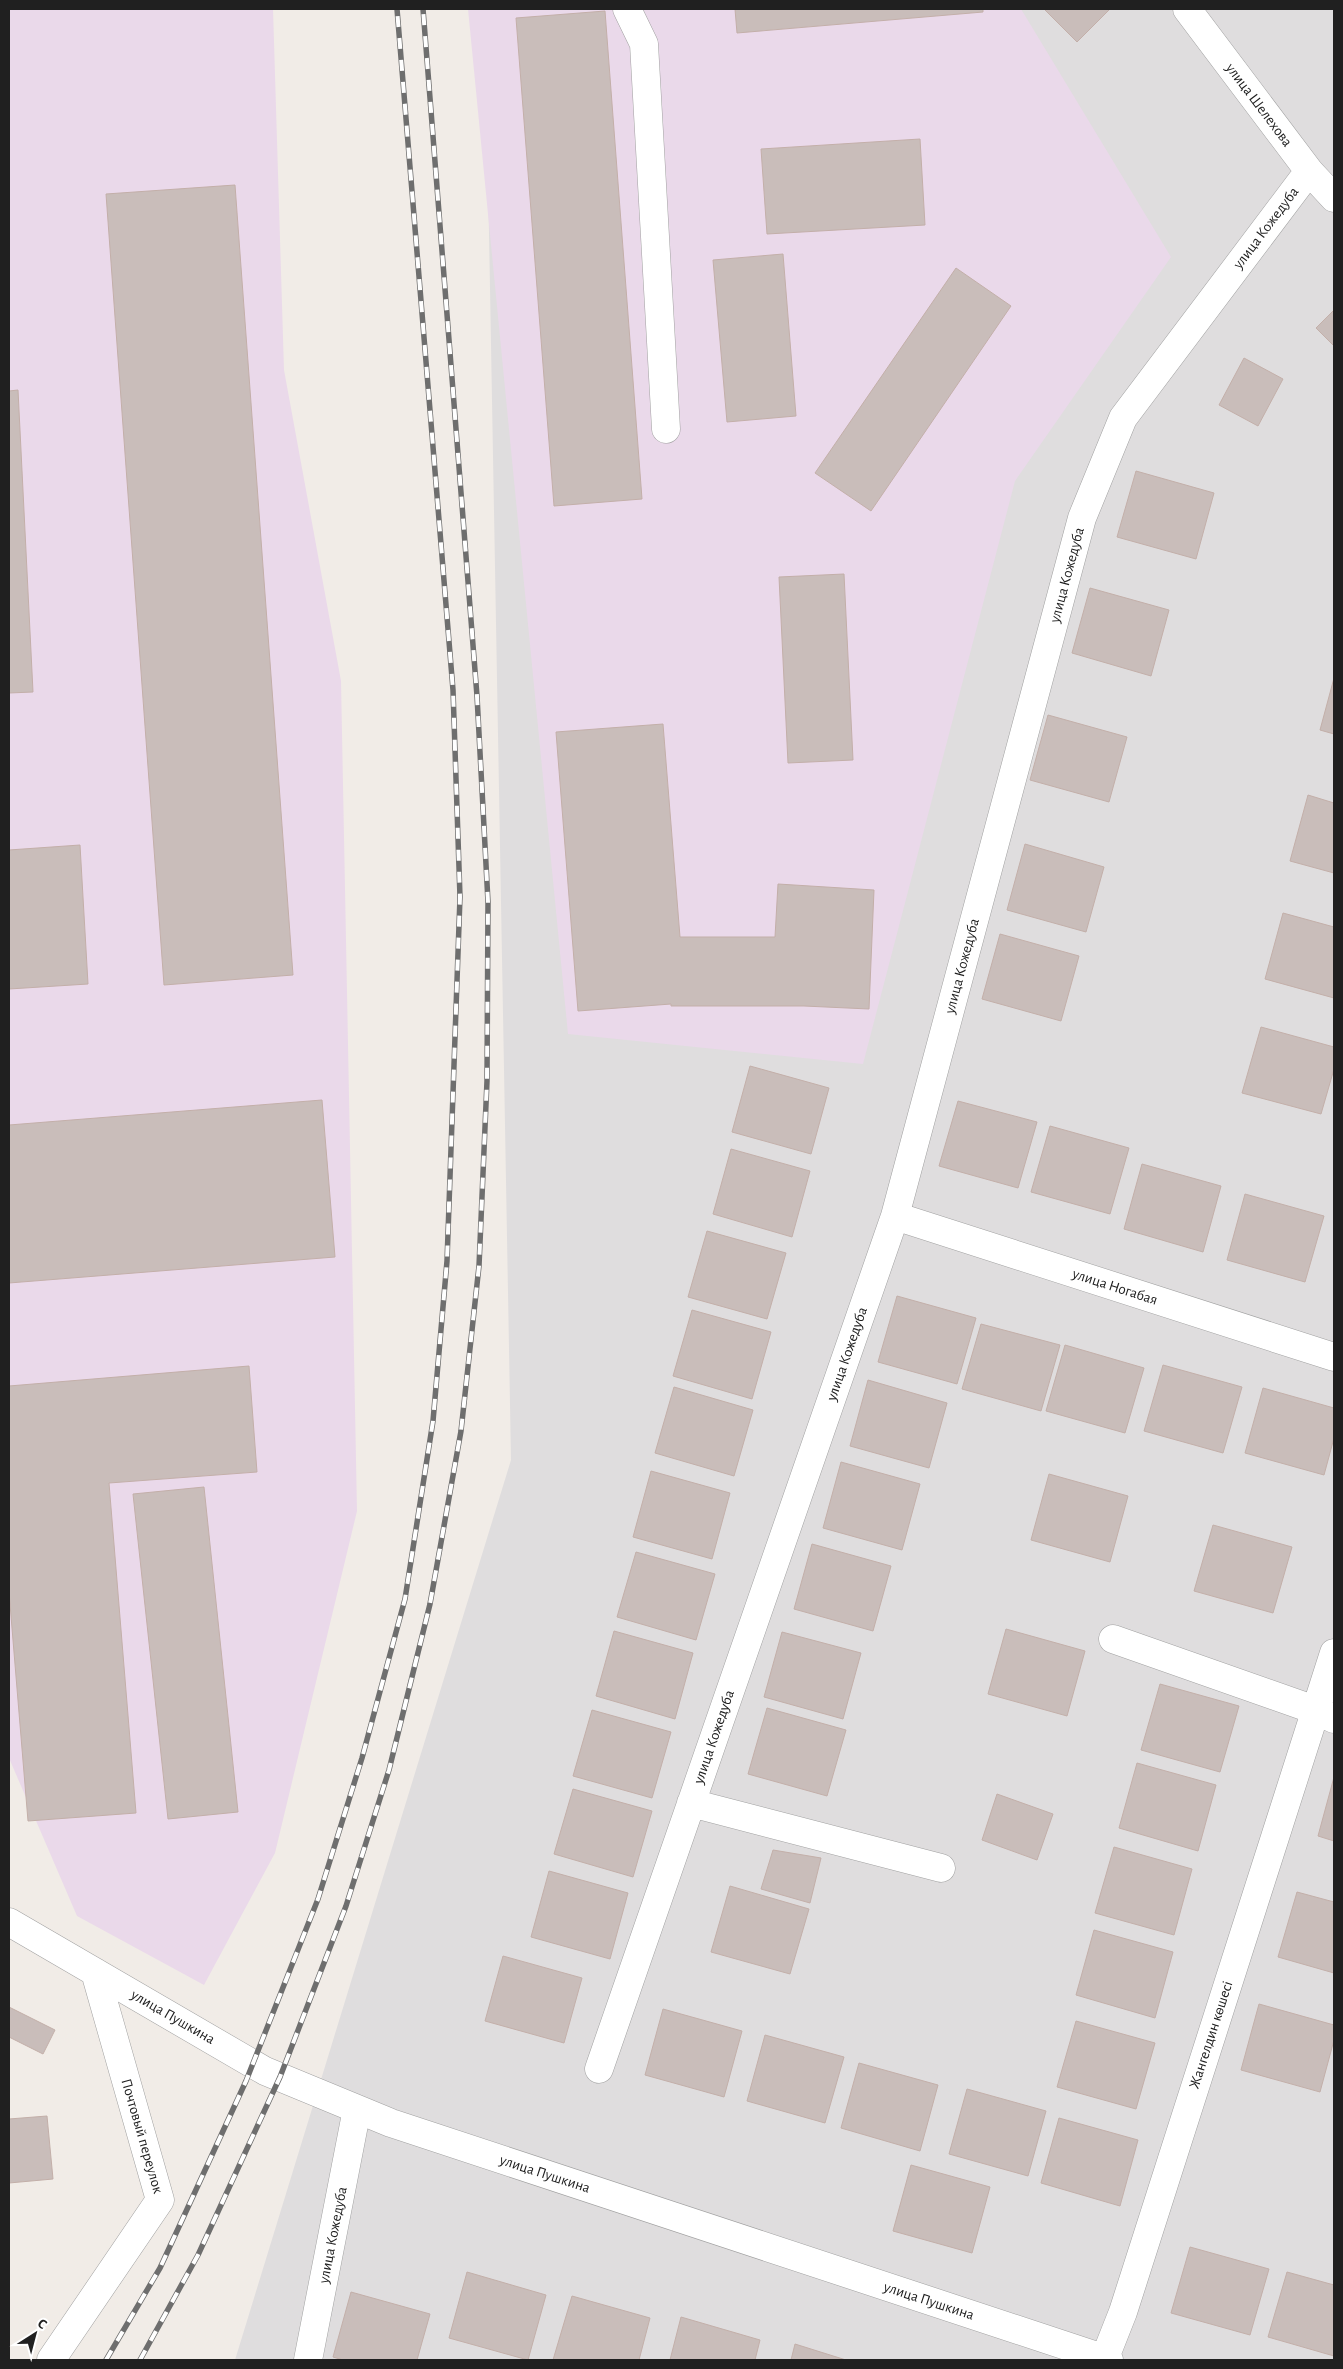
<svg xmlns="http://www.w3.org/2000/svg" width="1343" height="2369" viewBox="0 0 1343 2369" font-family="'Alegreya Sans',sans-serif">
	<rect width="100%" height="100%" fill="#f1ece7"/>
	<path fill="#dfddde" d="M 485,9 L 1334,9 L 1334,2360 L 235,2360 L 511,1460 Z"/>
	<path fill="#ead9ea" d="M 9,9 L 273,9 L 284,370 L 341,681 L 357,1511 L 275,1853 L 204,1985 L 77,1916 L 9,1758 Z
		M 468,9 L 1021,9 L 1171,257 L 1015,481 L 863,1064 L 568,1034 Z"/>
	<path fill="#c9bdba" stroke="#c3afa9" d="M 735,9 L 983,9 L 983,12 L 737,33 Z
		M 1044,9 L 1110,9 L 1077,42 Z
		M 605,11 L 642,499 L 554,506 L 516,18 Z
		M 920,139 L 925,225 L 767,234 L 761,149 Z
		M 235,185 L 293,975 L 164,985 L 106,194 Z
		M 783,254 L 796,416 L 727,422 L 713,260 Z
		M 956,268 L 1011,306 L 871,511 L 815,473 Z
		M 1334,310 L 1334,346 L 1316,328 Z
		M 1244,358 L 1283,379 L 1258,426 L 1219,405 Z
		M 18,390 L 33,692 L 9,693 L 9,391 Z
		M 1136,471 L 1214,493 L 1196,559 L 1117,537 Z
		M 844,574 L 853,760 L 788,763 L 779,577 Z
		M 1090,588 L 1169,610 L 1151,676 L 1072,653 Z
		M 1334,678 L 1334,734 L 1320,730 Z
		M 1048,715 L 1127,737 L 1109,802 L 1030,780 Z
		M 663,724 L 680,937 L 775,937 L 778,884 L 874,890 L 869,1009 L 804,1006 L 671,1006 L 671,1004 L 578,1011 L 556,732 Z
		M 1308,795 L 1334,803 L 1334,873 L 1290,861 Z
		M 1025,844 L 1104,867 L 1086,932 L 1007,910 Z
		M 80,845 L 88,984 L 9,989 L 9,850 Z
		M 1283,913 L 1334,927 L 1334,998 L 1265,979 Z
		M 1000,934 L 1079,956 L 1061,1021 L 982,999 Z
		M 1261,1027 L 1334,1047 L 1334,1069 L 1321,1114 L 1242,1093 Z
		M 750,1066 L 829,1088 L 811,1154 L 732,1132 Z
		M 322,1100 L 335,1257 L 9,1283 L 9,1125 Z
		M 958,1101 L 1037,1122 L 1018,1188 L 939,1166 Z
		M 1050,1126 L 1129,1148 L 1110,1214 L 1031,1192 Z
		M 731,1149 L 810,1171 L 792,1237 L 713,1214 Z
		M 1142,1164 L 1221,1186 L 1203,1252 L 1124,1229 Z
		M 1245,1194 L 1324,1216 L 1305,1282 L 1227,1260 Z
		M 707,1231 L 786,1253 L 767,1319 L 688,1297 Z
		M 897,1296 L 976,1318 L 957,1384 L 878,1362 Z
		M 692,1310 L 771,1332 L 752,1399 L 673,1376 Z
		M 981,1324 L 1060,1345 L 1041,1411 L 962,1389 Z
		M 1065,1345 L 1144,1368 L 1125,1433 L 1046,1411 Z
		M 1163,1365 L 1242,1387 L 1223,1453 L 1144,1431 Z
		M 249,1366 L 257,1472 L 109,1483 L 136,1813 L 28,1821 L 9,1592 L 9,1386 Z
		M 868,1380 L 947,1403 L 929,1468 L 850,1446 Z
		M 674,1387 L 753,1410 L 734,1476 L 655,1453 Z
		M 1263,1388 L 1334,1408 L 1334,1438 L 1324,1475 L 1245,1453 Z
		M 841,1462 L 920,1484 L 902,1550 L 823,1528 Z
		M 651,1471 L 730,1493 L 712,1559 L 633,1537 Z
		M 1049,1474 L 1128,1496 L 1110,1562 L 1031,1540 Z
		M 204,1487 L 238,1812 L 168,1819 L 133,1494 Z
		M 1213,1525 L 1292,1547 L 1273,1613 L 1194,1591 Z
		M 812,1544 L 891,1566 L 873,1631 L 794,1609 Z
		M 636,1552 L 715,1574 L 696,1640 L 617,1617 Z
		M 1006,1629 L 1085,1651 L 1067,1716 L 988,1694 Z
		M 614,1631 L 693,1653 L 675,1719 L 596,1696 Z
		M 782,1632 L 861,1653 L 843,1719 L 764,1697 Z
		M 1160,1684 L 1239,1706 L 1220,1772 L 1141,1750 Z
		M 767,1708 L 846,1730 L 827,1796 L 748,1774 Z
		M 592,1710 L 671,1732 L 652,1798 L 573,1776 Z
		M 1137,1763 L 1216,1785 L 1198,1851 L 1119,1828 Z
		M 1334,1777 L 1334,1841 L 1318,1836 Z
		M 573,1789 L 652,1811 L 633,1877 L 554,1854 Z
		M 997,1794 L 1053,1814 L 1037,1860 L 982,1840 Z
		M 1114,1847 L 1192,1869 L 1174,1935 L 1095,1913 Z
		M 773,1850 L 821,1858 L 810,1903 L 761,1889 Z
		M 549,1871 L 628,1893 L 610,1959 L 531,1937 Z
		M 730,1886 L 809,1909 L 790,1974 L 711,1952 Z
		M 1297,1892 L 1334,1902 L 1334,1973 L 1278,1957 Z
		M 1094,1930 L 1173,1952 L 1155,2018 L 1076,1995 Z
		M 503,1956 L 582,1978 L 564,2043 L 485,2021 Z
		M 1259,2004 L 1334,2025 L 1334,2040 L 1320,2092 L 1241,2070 Z
		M 9,2007 L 55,2030 L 43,2054 L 9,2037 Z
		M 663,2009 L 742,2031 L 724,2097 L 645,2075 Z
		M 1076,2021 L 1155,2043 L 1136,2109 L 1057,2087 Z
		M 765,2035 L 844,2057 L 825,2123 L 747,2101 Z
		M 859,2063 L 938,2085 L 920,2151 L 841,2128 Z
		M 967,2089 L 1046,2111 L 1028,2176 L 949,2154 Z
		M 47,2116 L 53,2179 L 9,2183 L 9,2119 Z
		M 1059,2118 L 1138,2140 L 1120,2206 L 1041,2183 Z
		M 911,2165 L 990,2187 L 972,2253 L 893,2231 Z
		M 1190,2247 L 1269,2269 L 1250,2335 L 1171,2313 Z
		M 467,2272 L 546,2295 L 528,2360 L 449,2338 Z
		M 1287,2272 L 1334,2285 L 1334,2356 L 1268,2337 Z
		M 351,2292 L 430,2314 L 417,2360 L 343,2360 L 333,2357 Z
		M 572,2296 L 650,2318 L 639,2360 L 553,2360 Z
		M 681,2317 L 760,2340 L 755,2360 L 670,2360 Z
		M 795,2344 L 846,2360 L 791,2360 Z"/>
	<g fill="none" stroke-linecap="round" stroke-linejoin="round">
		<g stroke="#a1a1a1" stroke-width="29">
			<path id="minor" d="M 627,9 L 644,44 L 666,429
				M 1187,9 L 1309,171 L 1334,198
				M 895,1216 L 1334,1357
				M 1113,1639 L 1315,1710 L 1334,1719
				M 691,1803 L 941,1868
				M 9,1922 L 265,2071 L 391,2123 L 1109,2360
				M 599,2069 L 895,1216 L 1082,518 L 1123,418 L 1309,171
				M 51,2360 L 160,2200 L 95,1972
				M 308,2360 L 357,2109
				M 1104,2360 L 1123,2312 L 1334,1653"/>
		</g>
		<use href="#minor" stroke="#fff" stroke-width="28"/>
		<g stroke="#6e6e6e" stroke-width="5.5">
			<path id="rail" d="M 106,2360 L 160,2268 L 246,2081 L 318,1899 L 362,1758 L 405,1599 L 433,1421 L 447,1261 L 460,897 L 453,690 L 397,9
				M 140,2360 L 198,2255 L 280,2077 L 346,1906 L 389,1770 L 430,1604 L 461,1431 L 479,1266 L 487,1081 L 488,902 L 477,696 L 423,9"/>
		</g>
		<use href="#rail" stroke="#fff" stroke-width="4" stroke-dasharray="11" stroke-linecap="butt"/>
	</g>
	<g text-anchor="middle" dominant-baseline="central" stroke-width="4" stroke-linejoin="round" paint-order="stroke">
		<g font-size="15" fill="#202020" stroke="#fff">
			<text transform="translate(1259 105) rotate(53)">улица Шелехова</text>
			<text transform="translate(1266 228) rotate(-53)">улица Кожедуба</text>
			<text transform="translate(1067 575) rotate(-75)">улица Кожедуба</text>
			<text transform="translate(962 966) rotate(-75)">улица Кожедуба</text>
			<text transform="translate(1115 1287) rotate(18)">улица Ногабая</text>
			<text transform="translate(847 1354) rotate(-71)">улица Кожедуба</text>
			<text transform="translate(714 1737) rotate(-71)">улица Кожедуба</text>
			<text transform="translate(173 2017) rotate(30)">улица Пушкина</text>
			<text transform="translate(1211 2035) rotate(-72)">Жангелдин көшесі</text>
			<text transform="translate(142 2136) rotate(74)">Почтовый переулок</text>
			<text transform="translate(545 2174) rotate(18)">улица Пушкина</text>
			<text transform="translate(333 2235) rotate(-79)">улица Кожедуба</text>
			<text transform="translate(929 2301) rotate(18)">улица Пушкина</text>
		</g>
	</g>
	<rect width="1343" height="2369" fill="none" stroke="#202020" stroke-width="20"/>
	<g transform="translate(35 2334) rotate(36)" stroke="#ffffff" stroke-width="4" paint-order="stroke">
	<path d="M0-4L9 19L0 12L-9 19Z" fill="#202020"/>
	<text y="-8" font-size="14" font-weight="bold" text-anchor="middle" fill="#202020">С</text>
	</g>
</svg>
